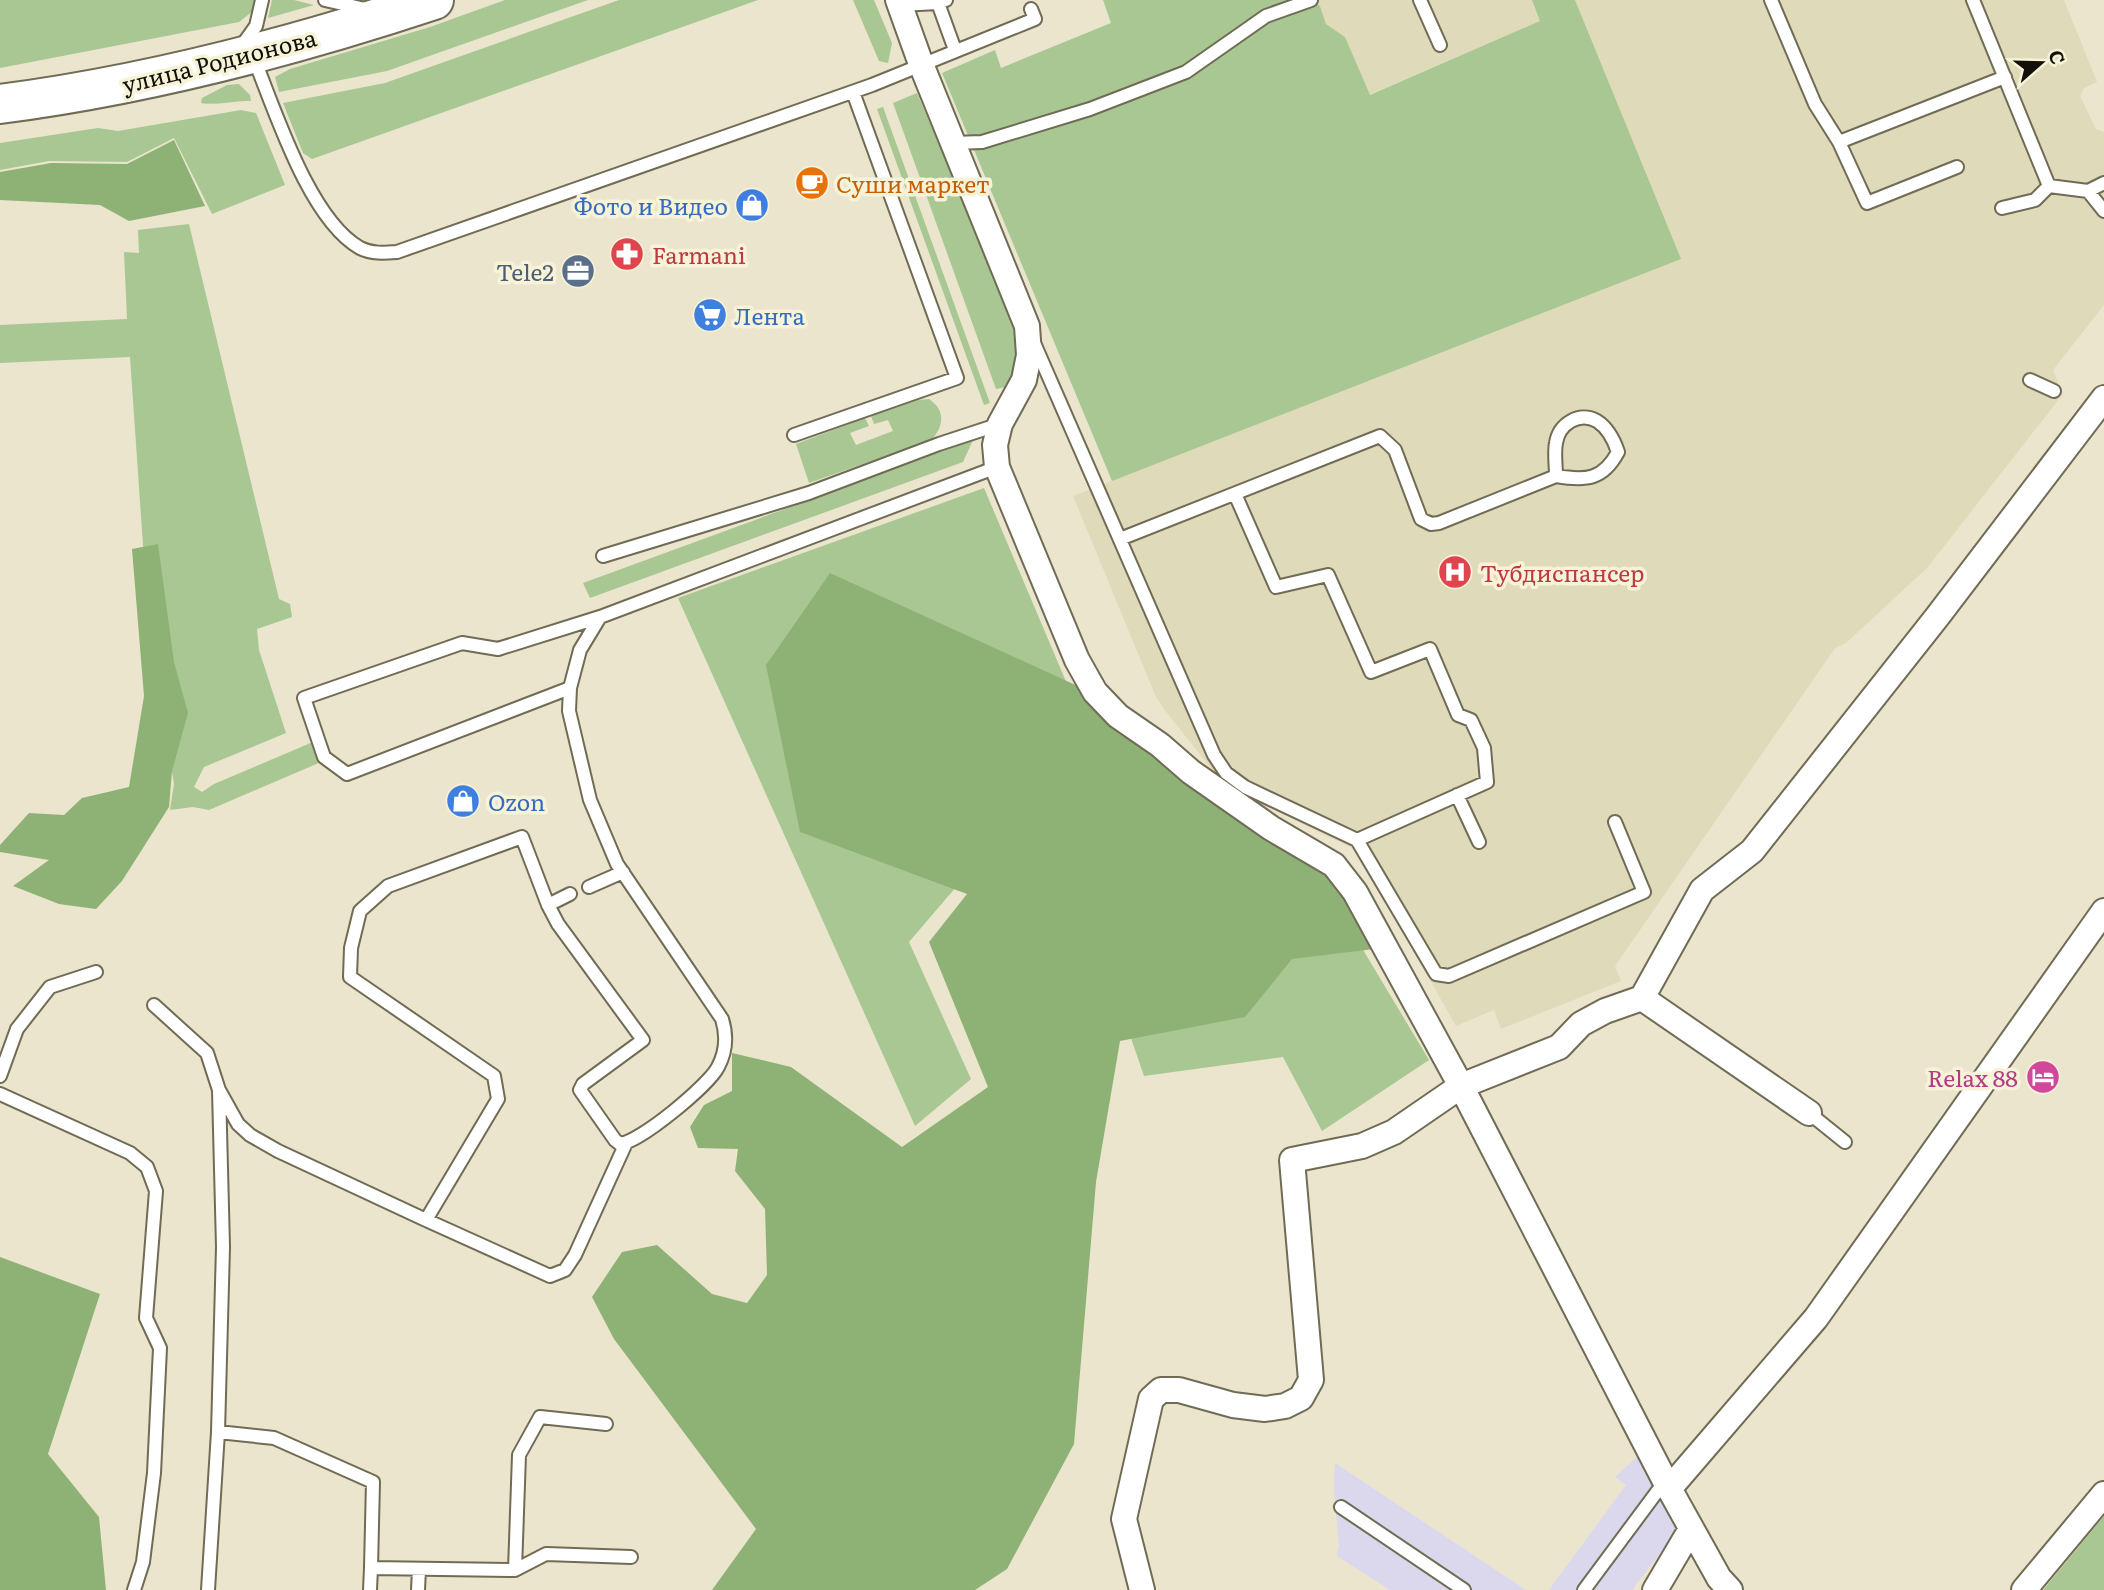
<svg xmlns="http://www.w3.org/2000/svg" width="2104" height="1590" viewBox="0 0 2104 1590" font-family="Literata,serif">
	<rect width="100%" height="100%" fill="#eae5cc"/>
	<path fill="#dbd7ed" d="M 1639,1455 L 1680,1527 L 1632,1590 L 1549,1590 L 1626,1485 L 1615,1477 Z
		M 1335,1463 L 1526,1590 L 1390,1590 L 1337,1556 L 1339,1545 L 1334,1488 Z"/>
	<path fill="#dfdab9" d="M 1313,0 L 1532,0 L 1541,21 L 1369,95 L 1345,37 L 1326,24 L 1320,6 Z
		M 1575,0 L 2064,0 L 2097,82 L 2084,88 L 2080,96 L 2096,129 L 2104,132 L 2104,305 L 2053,370 L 2063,394 L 1927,568 L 1846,643 L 1835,648 L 1615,966 L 1621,981 L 1501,1029 L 1494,1010 L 1456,1026 L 1363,862 L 1352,848 L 1237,792 L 1217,776 L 1164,709 L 1156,697 L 1073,496 L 1680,259 Z"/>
	<path fill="#a8c793" d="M 0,0 L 255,0 L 253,11 L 239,22 L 0,68 Z
		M 272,0 L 294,0 L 314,5 L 268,18 Z
		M 505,0 L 588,0 L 387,71 L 279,92 L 275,77 L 290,69 L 430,27 Z
		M 619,0 L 758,0 L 312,159 L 303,153 L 283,103 L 385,83 Z
		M 853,0 L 874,0 L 892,43 L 888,63 L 879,61 Z
		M 1103,0 L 1313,0 L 1320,6 L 1326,24 L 1345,37 L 1370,95 L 1540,21 L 1532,0 L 1575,0 L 1681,259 L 1112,481 L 942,73 L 995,50 L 1001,68 L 1111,23 Z
		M 239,84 L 250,95 L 251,101 C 234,100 216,106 201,103 L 202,98 L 227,85 Z
		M 917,93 L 1015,323 L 1015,366 L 1006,387 L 996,389 L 893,103 Z
		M 883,107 L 990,403 L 984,405 L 877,109 Z
		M 241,110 L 256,113 L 285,185 L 212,214 L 174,138 L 127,162 L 49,161 L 0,170 L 0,143 L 98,128 L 118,131 Z
		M 189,224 L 279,599 L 290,604 L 292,617 L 257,629 L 259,650 L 286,733 L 204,767 L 194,787 L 202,792 L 214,784 L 313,742 L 321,762 L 209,810 L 193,807 L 170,810 L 174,784 L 149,632 L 130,357 L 0,363 L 0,325 L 127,319 L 124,252 L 139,253 L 138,230 Z
		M 929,399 C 946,410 944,427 931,440 L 809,483 L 796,444 L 865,418 L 869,426 L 850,433 L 856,445 L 893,431 L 888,420 L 874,424 L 871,416 L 918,400 Z
		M 973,440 L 963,462 L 590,598 L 583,583 Z
		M 984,488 L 1070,691 L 1320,878 L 1429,1060 L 1322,1131 L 1283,1057 L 1144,1076 L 1120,1006 L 968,873 L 909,942 L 971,1079 L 915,1126 L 678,598 Z
		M 2104,1516 L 2104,1590 L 2043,1590 Z"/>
	<path fill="#8eb276" d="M 174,140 L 205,206 L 129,221 L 100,205 L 0,200 L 0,172 L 51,163 L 127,164 Z
		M 158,544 L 174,662 L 188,713 L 172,771 L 169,807 L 122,881 L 96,909 L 59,904 L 13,886 L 49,860 L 0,852 L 0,845 L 29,813 L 64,815 L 82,798 L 129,787 L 144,696 L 132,549 Z
		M 830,573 L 1080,687 L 1331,876 L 1374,949 L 1292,959 L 1245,1017 L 1120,1041 L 1096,1182 L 1074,1444 L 1007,1569 L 975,1590 L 712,1590 L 756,1529 L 614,1339 L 592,1297 L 622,1252 L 657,1245 L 712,1294 L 747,1303 L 767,1275 L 765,1209 L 735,1171 L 738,1149 L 698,1148 L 690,1127 L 704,1105 L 732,1091 L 732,1053 L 791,1067 L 902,1147 L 988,1087 L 929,942 L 967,894 L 800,832 L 766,665 Z
		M 0,1257 L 100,1294 L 48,1454 L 99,1517 L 106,1590 L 0,1590 Z"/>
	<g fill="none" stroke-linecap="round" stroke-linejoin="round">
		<g stroke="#6f6b55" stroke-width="16">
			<path id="lane" d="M 325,0 L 365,9
				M 1420,0 L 1440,45
				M 1771,0 L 1815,104 L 1839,142
				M 1973,0 L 2049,186 L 2035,200 L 2002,208
				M 938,3 L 955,50
				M 900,5 L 938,3 L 946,0
				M 241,47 L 256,26 L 262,0
				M 253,56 C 275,110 309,219 360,248 C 372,254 384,253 397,252 L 872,85 L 1035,19 L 1031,9
				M 953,143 L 982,142 L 1090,109 L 1186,72 L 1266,16 L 1311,0
				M 1957,167 L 1867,203 L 1839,142 L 2005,77
				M 2049,186 L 2088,191 L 2104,183
				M 2088,191 L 2104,211
				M 1034,343 L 1214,755 L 1226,773 L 1245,787 L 1357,840 L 1487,782 L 1484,748 L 1471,720 L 1458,715 L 1430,649 L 1371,672 L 1328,575 L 1276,587 L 1235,494
				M 2030,380 L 2054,391
				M 794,435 L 957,378 L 853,92
				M 1120,539 L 1380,436 L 1395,450 L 1421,519 L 1431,524 L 1439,523 L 1556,476 C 1586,481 1603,480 1618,452 C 1614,440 1608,428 1597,421 C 1579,411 1559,424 1556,443 C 1554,453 1556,466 1556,476
				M 603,556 L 809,493 L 939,444 L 1000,424
				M 600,617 L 580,650 L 570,688 L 569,711 L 590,800 L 617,864 L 722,1019 C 727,1035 726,1052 718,1067 C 708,1086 640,1142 620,1144 L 615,1140 L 580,1090 L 583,1084 L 643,1040 L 558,924 L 548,905 L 522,837 L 388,886 L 360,911 L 351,948 L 350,977 L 494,1076 L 498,1099 L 426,1220 L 550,1276 L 565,1270 L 575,1255 L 626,1143
				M 570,688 L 347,774 L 324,757 L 304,698 L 462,643 L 498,649 L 600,617 L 997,467
				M 1457,795 L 1479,842
				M 1357,840 L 1436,974 L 1449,976 L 1644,892 L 1615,822
				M 589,887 L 623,872
				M 548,905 L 570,894
				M 154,1005 L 207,1053 L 219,1090 L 238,1124 L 250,1135 L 278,1151 L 426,1220
				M 0,1076 L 17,1029 L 50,987 L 96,972
				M 219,1090 L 223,1247 L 218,1432 L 274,1438 L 373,1482 L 371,1568 L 515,1570 L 519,1455 L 540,1417 L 606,1424
				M 0,1094 L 130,1153 L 147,1167 L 156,1191 L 146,1318 L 160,1348 L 154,1473 L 143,1562 L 134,1590
				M 1809,1113 L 1845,1142
				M 1341,1507 L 1464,1590
				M 515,1570 L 546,1554 L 631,1557
				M 208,1590 L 218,1432
				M 370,1590 L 371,1568
				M 418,1590 L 419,1569
				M 1584,1590 L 1665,1481"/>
		</g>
		<g stroke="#6f6b55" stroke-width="28">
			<path id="street" d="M 898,0 L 921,64 L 1027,326 L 1029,355 L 1024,380 L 1000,424 L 995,445 L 997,467 L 1077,660 L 1095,692 L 1118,716 L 1160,745 L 1191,772 L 1271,828 L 1334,865 L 1355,892 L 1461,1086 L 1665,1481 L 1719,1578 L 1730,1590
				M 1642,998 L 1809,1113
				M 1669,1489 L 1816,1318 L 2104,911
				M 1142,1590 L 1124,1519 L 1151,1399 L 1161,1390 L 1179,1390 L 1233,1405 L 1265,1409 L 1285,1406 L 1301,1398 L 1311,1380 L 1292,1160 L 1362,1146 L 1394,1132 L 1461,1086 L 1559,1047 L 1581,1024 L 1605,1011 L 1642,998 L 1702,890 L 1752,851 L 1937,617 L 2104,398
				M 1655,1590 L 1691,1529
				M 2024,1590 L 2104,1494"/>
		</g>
		<g stroke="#6f6b55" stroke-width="42">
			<path id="primary" d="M 0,104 C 148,85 292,47 434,0"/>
		</g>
		<use href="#lane" stroke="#fff" stroke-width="12"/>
		<use href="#street" stroke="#fff" stroke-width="24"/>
		<use href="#primary" stroke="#fff" stroke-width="38"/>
	</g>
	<defs>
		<g id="cafe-disc" transform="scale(1.75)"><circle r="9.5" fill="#e8710a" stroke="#f7f3d9"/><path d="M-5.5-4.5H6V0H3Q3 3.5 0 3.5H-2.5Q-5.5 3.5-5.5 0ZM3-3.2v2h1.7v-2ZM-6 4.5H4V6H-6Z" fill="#fff"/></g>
		<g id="shop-disc" transform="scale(1.75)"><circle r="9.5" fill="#3f7fe0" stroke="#f7f3d9"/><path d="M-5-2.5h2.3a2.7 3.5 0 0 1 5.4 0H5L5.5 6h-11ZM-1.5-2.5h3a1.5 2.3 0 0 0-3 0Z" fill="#fff"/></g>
		<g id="pharmacy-disc" transform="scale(1.75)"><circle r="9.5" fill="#e0444e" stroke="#f7f3d9"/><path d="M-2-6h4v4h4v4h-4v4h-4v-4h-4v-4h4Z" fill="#fff"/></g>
		<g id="office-disc" transform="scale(1.75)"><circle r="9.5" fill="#5c6f8a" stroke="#f7f3d9"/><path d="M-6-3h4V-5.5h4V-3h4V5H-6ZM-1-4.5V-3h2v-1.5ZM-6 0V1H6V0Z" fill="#fff"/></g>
		<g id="supermarket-disc" transform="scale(1.75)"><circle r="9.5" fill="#3f7fe0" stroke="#f7f3d9"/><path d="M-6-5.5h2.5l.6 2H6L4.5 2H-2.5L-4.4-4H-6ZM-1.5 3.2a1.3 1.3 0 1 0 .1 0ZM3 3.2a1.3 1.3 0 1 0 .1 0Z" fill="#fff"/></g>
		<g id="hospital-disc" transform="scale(1.75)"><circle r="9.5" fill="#e0444e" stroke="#f7f3d9"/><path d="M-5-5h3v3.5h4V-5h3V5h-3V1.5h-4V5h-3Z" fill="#fff"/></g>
		<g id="hotel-disc" transform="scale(1.75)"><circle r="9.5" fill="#d1479c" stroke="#f7f3d9"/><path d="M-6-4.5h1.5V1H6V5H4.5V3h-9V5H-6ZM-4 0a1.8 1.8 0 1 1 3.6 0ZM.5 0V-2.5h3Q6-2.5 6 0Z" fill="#fff"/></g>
	</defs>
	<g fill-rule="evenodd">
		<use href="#cafe-disc" x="812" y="183"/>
		<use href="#shop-disc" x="752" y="205"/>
		<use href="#pharmacy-disc" x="627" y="254"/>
		<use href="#office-disc" x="578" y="271"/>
		<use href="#supermarket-disc" x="710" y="315"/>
		<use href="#hospital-disc" x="1455" y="572"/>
		<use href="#shop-disc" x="463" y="801"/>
		<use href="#hotel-disc" x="2043" y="1077"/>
	</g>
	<g text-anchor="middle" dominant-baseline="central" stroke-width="7" stroke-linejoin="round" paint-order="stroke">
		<g font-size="23" fill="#121008" stroke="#f7f3d9">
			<text transform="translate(219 60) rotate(-14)">улица Родионова</text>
		</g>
		<g font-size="23" fill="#c56008" stroke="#f7f3d9" text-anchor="start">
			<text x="836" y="183">Суши маркет</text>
		</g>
		<g font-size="23" fill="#366cbe" stroke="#f7f3d9" text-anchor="start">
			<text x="728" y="205" text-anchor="end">Фото и Видео</text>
			<text x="734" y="315">Лента</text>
			<text x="488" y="801">Ozon</text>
		</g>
		<g font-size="23" fill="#be3a42" stroke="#f7f3d9" text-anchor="start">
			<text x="652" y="254">Farmani</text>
			<text x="1480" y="572">Тубдиспансер</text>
		</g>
		<g font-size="23" fill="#4e5e75" stroke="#f7f3d9" text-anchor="end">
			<text x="554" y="271">Tele2</text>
		</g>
		<g font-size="23" fill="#b23c85" stroke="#f7f3d9" text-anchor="end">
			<text x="2018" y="1077">Relax 88</text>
		</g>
	</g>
	<g transform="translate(2041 63) rotate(70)" stroke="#f7f3d9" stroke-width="5" paint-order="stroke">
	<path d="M0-5L12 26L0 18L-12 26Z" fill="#121008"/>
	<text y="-10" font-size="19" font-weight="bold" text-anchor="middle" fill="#121008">С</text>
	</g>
</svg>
